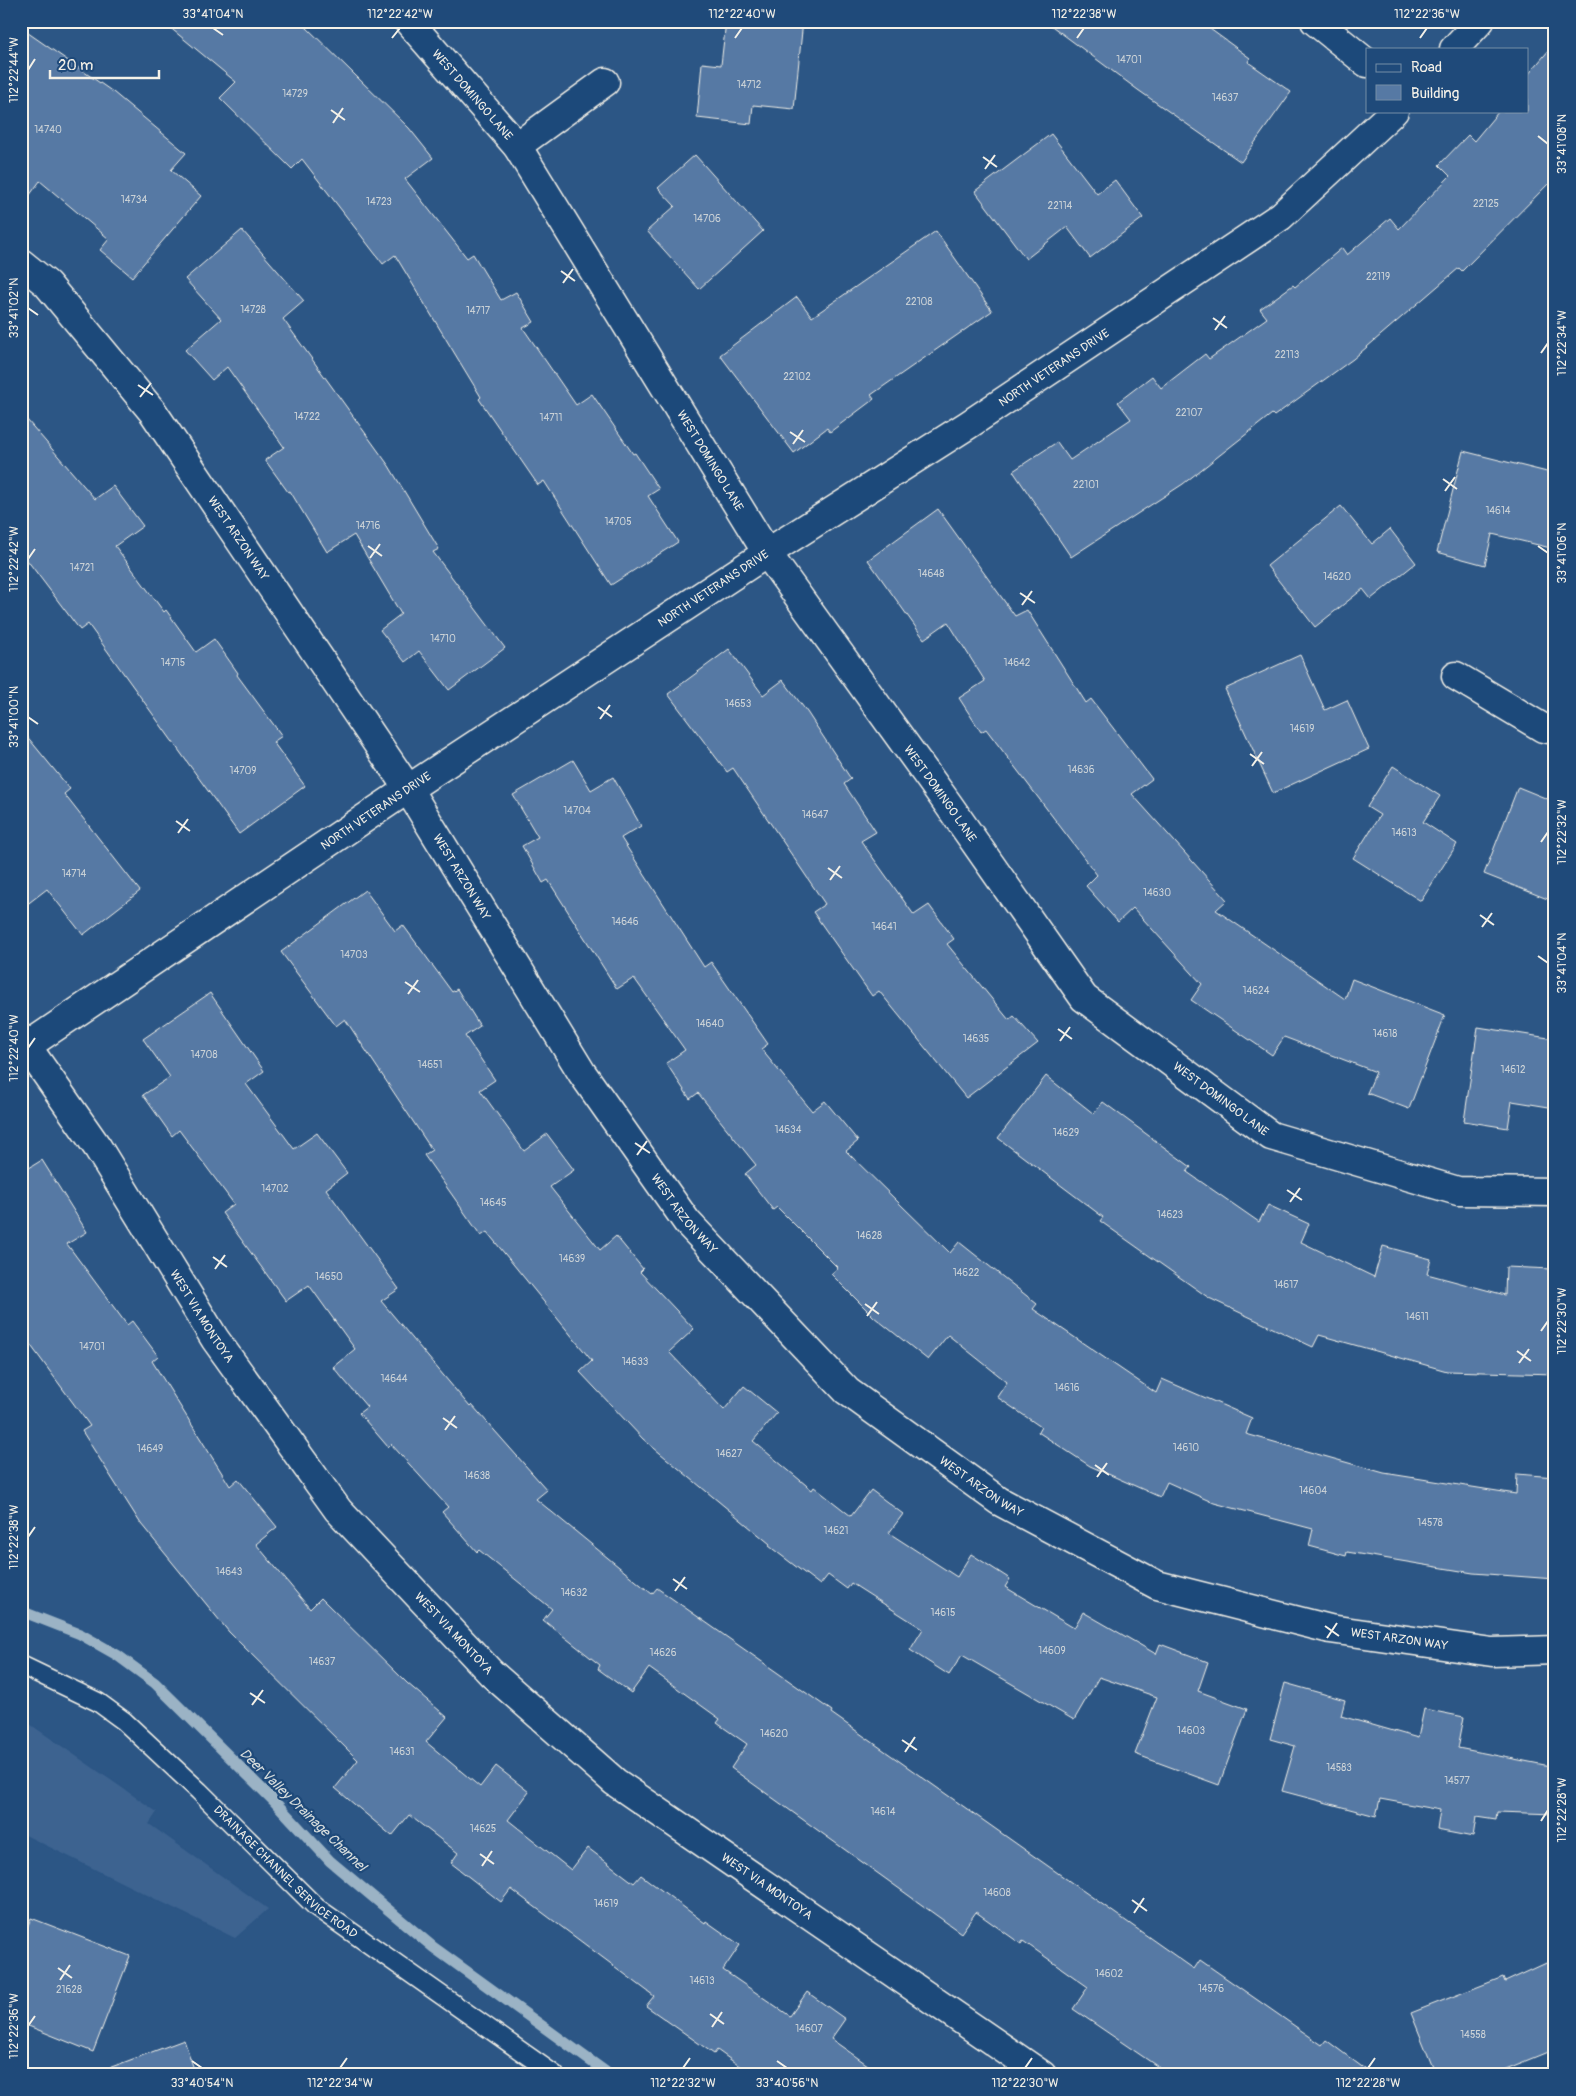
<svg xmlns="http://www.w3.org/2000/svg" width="1576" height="2096" viewBox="0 0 1576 2096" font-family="Pangolin,sans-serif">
	<rect width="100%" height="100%" fill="#2c5685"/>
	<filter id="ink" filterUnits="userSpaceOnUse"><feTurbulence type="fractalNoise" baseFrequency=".02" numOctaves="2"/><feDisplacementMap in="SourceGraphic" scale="10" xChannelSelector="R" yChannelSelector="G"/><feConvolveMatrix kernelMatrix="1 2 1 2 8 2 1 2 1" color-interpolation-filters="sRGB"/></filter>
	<g filter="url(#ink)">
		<path fill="#3d6390" d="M 21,1718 L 157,1812 L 149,1824 L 268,1909 L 235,1938 L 21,1833 Z"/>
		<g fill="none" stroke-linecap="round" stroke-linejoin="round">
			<path stroke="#9bb3c5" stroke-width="11" d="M 21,1611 L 80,1634 L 117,1655 L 155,1683 L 273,1800 L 330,1861 L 433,1947 L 610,2075"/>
		</g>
		<path fill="#5679a4" stroke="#f4f1e8" d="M 162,21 L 300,21 L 409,128 L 433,158 L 405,179 L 467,258 L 473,254 L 501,300 L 516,292 L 534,322 L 523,328 L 576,405 L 592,394 L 633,454 L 635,453 L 659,489 L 648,496 L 678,542 L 611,585 L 544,481 L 538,485 L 479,399 L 481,397 L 395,255 L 383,264 L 302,159 L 292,169 L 220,98 L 236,82 Z
			M 726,21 L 803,21 L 794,109 L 753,105 L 751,124 L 697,118 L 702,63 L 721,65 Z
			M 1045,21 L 1199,21 L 1250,58 L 1248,62 L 1291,92 L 1241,162 L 1138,90 Z
			M 21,28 L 113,92 L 186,153 L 171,170 L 201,196 L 132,277 L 100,250 L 109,239 L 40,181 L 21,207 Z
			M 1555,43 L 1555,177 L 1462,271 L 1459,268 L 1353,359 L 1274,416 L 1272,414 L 1183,484 L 1071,557 L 1013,471 L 1057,442 L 1070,460 L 1131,419 L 1118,402 L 1152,376 L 1161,388 L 1205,354 L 1209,359 L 1267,318 L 1260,309 L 1293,285 L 1295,287 L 1342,248 L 1347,255 L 1390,218 L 1399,229 L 1450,176 L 1439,165 L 1468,135 L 1474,141 L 1499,111 L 1527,111 L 1527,76 Z
			M 1051,134 L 1097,194 L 1115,180 L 1143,218 L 1090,258 L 1067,227 L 1026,259 L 975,191 Z
			M 695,155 L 763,231 L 699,289 L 647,231 L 675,206 L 658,188 Z
			M 242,230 L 304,301 L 283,319 L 389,466 L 439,549 L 433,552 L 505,648 L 449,690 L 419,651 L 405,662 L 380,630 L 401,614 L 354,535 L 327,552 L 290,491 L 288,492 L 265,460 L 284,447 L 227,367 L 212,380 L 185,350 L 221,319 L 185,279 Z
			M 936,231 L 992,311 L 871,395 L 874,399 L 830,432 L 827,428 L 794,453 L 720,355 L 797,297 L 812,317 Z
			M 21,413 L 95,499 L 113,486 L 143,526 L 115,546 L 164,612 L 166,610 L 196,652 L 214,639 L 238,673 L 237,675 L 282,736 L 273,742 L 305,786 L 239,834 L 88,624 L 80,630 L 21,552 Z
			M 1463,451 L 1555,474 L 1555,549 L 1492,534 L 1485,565 L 1437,552 Z
			M 1341,506 L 1372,544 L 1390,529 L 1416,563 L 1371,599 L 1363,589 L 1315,627 L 1267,566 Z
			M 938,509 L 1015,616 L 1027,610 L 1086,703 L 1091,699 L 1152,779 L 1132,794 L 1227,900 L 1216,910 L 1345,999 L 1352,979 L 1445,1015 L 1409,1109 L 1367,1093 L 1376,1072 L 1284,1037 L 1272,1055 L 1191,1000 L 1202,984 L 1133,908 L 1118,922 L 1086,886 L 1097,875 L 986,729 L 981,732 L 959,698 L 985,681 L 948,622 L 924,639 L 868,560 Z
			M 729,649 L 763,695 L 783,680 L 807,712 L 851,779 L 844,784 L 876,832 L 861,841 L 914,915 L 929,905 L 954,939 L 947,944 L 1009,1020 L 1014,1016 L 1038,1043 L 966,1098 L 879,991 L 872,996 L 813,912 L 825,904 L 733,768 L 727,772 L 668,694 Z
			M 1300,655 L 1325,710 L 1347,700 L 1369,749 L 1273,793 L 1225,689 Z
			M 21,729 L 70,789 L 64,794 L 140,891 L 83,935 L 47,889 L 21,909 Z
			M 573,760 L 591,790 L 613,777 L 641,826 L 621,838 L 704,967 L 711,962 L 768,1044 L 761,1049 L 812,1111 L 825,1101 L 858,1141 L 846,1151 L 950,1253 L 959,1242 L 1037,1304 L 1033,1309 L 1156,1393 L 1162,1379 L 1252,1418 L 1246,1434 L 1384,1473 L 1516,1494 L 1517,1474 L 1555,1477 L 1555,1579 L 1473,1573 L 1347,1552 L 1346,1556 L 1309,1546 L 1313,1529 L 1214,1503 L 1167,1482 L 1160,1497 L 1090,1466 L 1038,1432 L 1041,1427 L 997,1397 L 1007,1382 L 948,1335 L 928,1360 L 874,1317 L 831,1274 L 838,1268 L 777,1207 L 773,1210 L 745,1174 L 756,1165 L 698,1093 L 690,1099 L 666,1063 L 685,1050 L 634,978 L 617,989 L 548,880 L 543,883 L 522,846 L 538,837 L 513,795 Z
			M 1393,766 L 1440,796 L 1423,822 L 1457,844 L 1421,901 L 1353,858 L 1380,815 L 1367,807 Z
			M 1518,787 L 1555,802 L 1555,902 L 1484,874 Z
			M 365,890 L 395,931 L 403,925 L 452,992 L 457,989 L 480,1026 L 465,1036 L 495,1080 L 480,1090 L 524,1151 L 547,1134 L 574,1170 L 550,1187 L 600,1250 L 616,1236 L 643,1269 L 640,1272 L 694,1329 L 669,1352 L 724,1410 L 744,1386 L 777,1413 L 753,1441 L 812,1490 L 814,1487 L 851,1516 L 871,1490 L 903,1514 L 889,1533 L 957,1577 L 971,1554 L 1010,1579 L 1005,1587 L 1074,1628 L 1083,1612 L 1156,1654 L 1160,1644 L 1208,1662 L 1198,1691 L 1247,1709 L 1219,1785 L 1135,1754 L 1157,1697 L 1099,1677 L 1074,1720 L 962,1655 L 949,1675 L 910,1650 L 923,1629 L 851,1583 L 847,1589 L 828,1575 L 820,1585 L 769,1546 L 770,1544 L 643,1439 L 580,1372 L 592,1361 L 487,1232 L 481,1236 L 424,1155 L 432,1150 L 345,1019 L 336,1026 L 281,952 Z
			M 210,993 L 264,1071 L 246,1084 L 294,1149 L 317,1133 L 347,1173 L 326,1189 L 399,1289 L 381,1301 L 470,1407 L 472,1405 L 547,1490 L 536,1499 L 652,1594 L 657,1588 L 832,1711 L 831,1713 L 1194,1969 L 1200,1960 L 1322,2045 L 1326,2040 L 1373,2075 L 1170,2075 L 1073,2009 L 1088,1987 L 1023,1941 L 1021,1944 L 976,1912 L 961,1933 L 731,1768 L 747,1744 L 717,1723 L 720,1719 L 649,1668 L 631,1693 L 598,1669 L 600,1665 L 543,1620 L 552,1609 L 479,1550 L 477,1552 L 442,1512 L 448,1507 L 391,1444 L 388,1447 L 359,1413 L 367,1407 L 333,1367 L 355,1349 L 309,1285 L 286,1301 L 222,1213 L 234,1204 L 179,1130 L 172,1136 L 143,1095 L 170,1077 L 143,1039 Z
			M 1478,1027 L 1555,1039 L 1555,1108 L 1512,1101 L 1508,1128 L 1464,1121 Z
			M 1046,1076 L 1094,1114 L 1103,1102 L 1191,1167 L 1187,1172 L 1259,1222 L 1268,1205 L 1309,1224 L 1301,1242 L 1374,1277 L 1383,1246 L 1431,1259 L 1427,1274 L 1505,1295 L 1506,1267 L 1552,1269 L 1551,1292 L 1555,1292 L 1555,1374 L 1447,1371 L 1319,1335 L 1313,1347 L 1209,1298 L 1100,1221 L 1103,1217 L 998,1138 Z
			M 42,1160 L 87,1232 L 67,1244 L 127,1325 L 132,1321 L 158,1356 L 152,1361 L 230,1486 L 238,1479 L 277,1527 L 256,1544 L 310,1609 L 321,1598 L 407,1683 L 447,1717 L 426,1742 L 480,1787 L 496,1766 L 529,1792 L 508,1820 L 571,1870 L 588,1848 L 634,1883 L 641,1875 L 705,1923 L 706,1921 L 740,1945 L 723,1970 L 790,2016 L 807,1992 L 845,2019 L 831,2039 L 882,2075 L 752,2075 L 717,2050 L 714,2054 L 646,2006 L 654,1996 L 511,1889 L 501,1902 L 451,1863 L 458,1853 L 409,1815 L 392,1836 L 335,1788 L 358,1760 L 229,1632 L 141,1524 L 82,1431 L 90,1426 L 21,1332 L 21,1173 Z
			M 1285,1683 L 1345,1700 L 1341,1716 L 1418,1738 L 1424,1709 L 1464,1717 L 1458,1748 L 1555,1767 L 1555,1814 L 1497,1812 L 1496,1820 L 1476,1817 L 1473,1837 L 1437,1830 L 1440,1810 L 1380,1799 L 1376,1816 L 1282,1791 L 1295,1746 L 1270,1739 Z
			M 31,1918 L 130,1956 L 93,2052 L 21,2023 L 21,1943 Z
			M 1555,1959 L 1555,2049 L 1491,2075 L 1436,2075 L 1411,2013 L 1503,1977 L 1505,1982 Z
			M 184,2040 L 196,2075 L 99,2075 L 98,2072 Z"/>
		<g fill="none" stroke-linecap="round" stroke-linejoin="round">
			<g stroke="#f4f1e8" stroke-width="21">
				<g id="lane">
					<path id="s1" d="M 21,1665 L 98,1702 L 124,1721 L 199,1791 L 316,1907 L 555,2075"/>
				</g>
			</g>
			<g stroke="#f4f1e8" stroke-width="31">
				<g id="street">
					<path id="s2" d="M 408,21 L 517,146 L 767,553 L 948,804 L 1084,998 L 1271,1136 L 1458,1191 L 1555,1192"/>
					<path d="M 1315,21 L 1367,63"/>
					<path d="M 1454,49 L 1480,21"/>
					<path d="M 517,146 L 605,82"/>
					<path id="s3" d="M 21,263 L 47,284 L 153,412 L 408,789 L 582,1073 L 687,1222 L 847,1391 L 999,1501 L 1157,1585 L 1330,1629 L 1492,1652 L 1555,1650"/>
					<path d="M 1456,676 L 1543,728 L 1555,730"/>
					<path id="s4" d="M 21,1038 L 98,1148 L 215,1339 L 338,1510 L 491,1673 L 615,1782 L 1042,2075"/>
					<path id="s5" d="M 21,1050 L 408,789 L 767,553 L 968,425 L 1281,216 L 1394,111"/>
				</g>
			</g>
			<use href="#lane" stroke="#1f4a7a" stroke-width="18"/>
			<use href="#street" stroke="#1f4a7a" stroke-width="28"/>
		</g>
	</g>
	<path fill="none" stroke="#f4f1e8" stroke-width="2" d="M 213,28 L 223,35M 392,38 L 400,28M 735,38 L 742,28M 1077,38 L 1084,28M 1420,38 L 1427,28M 28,70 L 35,59M 331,110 L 345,120M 333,123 L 343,108M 1538,136 L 1548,144M 983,157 L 997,167M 985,169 L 995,155M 561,271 L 575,281M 563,283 L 573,269M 28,308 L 38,315M 1213,318 L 1227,328M 1215,330 L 1225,316M 1541,353 L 1548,343M 138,385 L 153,395M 140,397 L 151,383M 790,432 L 805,442M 793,444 L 803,430M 1443,479 L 1457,489M 1445,491 L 1455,477M 368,546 L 382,556M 1538,546 L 1548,553M 370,558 L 380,544M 28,559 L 35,549M 1020,593 L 1035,603M 1022,605 L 1032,591M 598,707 L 612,717M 28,717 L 38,724M 600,719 L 610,705M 1250,754 L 1264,764M 1252,766 L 1262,752M 176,821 L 190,831M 178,833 L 188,819M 1541,842 L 1548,832M 828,868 L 842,878M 830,880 L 840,866M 1480,915 L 1494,925M 1482,927 L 1492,913M 1538,956 L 1548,963M 405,982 L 420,992M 408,994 L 418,980M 1058,1029 L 1072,1039M 1060,1041 L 1070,1027M 28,1048 L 35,1038M 635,1143 L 650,1153M 637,1155 L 647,1141M 1287,1190 L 1302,1200M 1290,1202 L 1300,1188M 213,1257 L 227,1267M 215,1269 L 225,1255M 865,1304 L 879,1314M 867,1316 L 877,1302M 1541,1331 L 1548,1321M 1517,1351 L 1531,1361M 1519,1363 L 1529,1349M 443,1418 L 457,1428M 445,1430 L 455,1416M 1095,1465 L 1109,1475M 1097,1477 L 1107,1463M 28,1537 L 35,1527M 673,1579 L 687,1589M 675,1591 L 685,1577M 1325,1626 L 1339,1636M 1327,1638 L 1337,1623M 250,1693 L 265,1703M 252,1705 L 263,1690M 902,1740 L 917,1750M 905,1752 L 915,1737M 1541,1821 L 1548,1810M 480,1854 L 494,1864M 482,1866 L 492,1851M 1132,1900 L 1147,1911M 1134,1913 L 1144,1898M 58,1968 L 72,1978M 60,1980 L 70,1965M 710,2014 L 724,2024M 28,2026 L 35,2016M 712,2027 L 722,2012M 192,2061 L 202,2068M 777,2061 L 787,2068M 340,2068 L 347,2058M 683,2068 L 690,2058M 1025,2068 L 1032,2058M 1368,2068 L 1375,2058"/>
	<g text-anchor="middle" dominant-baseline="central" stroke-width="4.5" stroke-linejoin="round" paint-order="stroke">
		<g font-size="10" fill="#ccd3d7">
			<text x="1129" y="60">14701</text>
			<text x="749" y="85">14712</text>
			<text x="295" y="94">14729</text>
			<text x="1225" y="98">14637</text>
			<text x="48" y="130">14740</text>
			<text x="134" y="200">14734</text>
			<text x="379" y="202">14723</text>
			<text x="1486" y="204">22125</text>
			<text x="1060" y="206">22114</text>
			<text x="707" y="219">14706</text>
			<text x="1378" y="277">22119</text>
			<text x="919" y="302">22108</text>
			<text x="253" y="310">14728</text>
			<text x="478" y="311">14717</text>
			<text x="1287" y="355">22113</text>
			<text x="797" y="377">22102</text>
			<text x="1189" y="413">22107</text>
			<text x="307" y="417">14722</text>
			<text x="551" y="418">14711</text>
			<text x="1086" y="485">22101</text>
			<text x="1498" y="511">14614</text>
			<text x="618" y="522">14705</text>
			<text x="368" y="526">14716</text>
			<text x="82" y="568">14721</text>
			<text x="931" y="574">14648</text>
			<text x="1337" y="577">14620</text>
			<text x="443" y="639">14710</text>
			<text x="173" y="663">14715</text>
			<text x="1017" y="663">14642</text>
			<text x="738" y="704">14653</text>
			<text x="1302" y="729">14619</text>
			<text x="1081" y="770">14636</text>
			<text x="243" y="771">14709</text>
			<text x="577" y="811">14704</text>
			<text x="815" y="815">14647</text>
			<text x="1404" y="833">14613</text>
			<text x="74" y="874">14714</text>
			<text x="1157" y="893">14630</text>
			<text x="625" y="922">14646</text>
			<text x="884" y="927">14641</text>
			<text x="354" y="955">14703</text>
			<text x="1256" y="991">14624</text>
			<text x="710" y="1024">14640</text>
			<text x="1385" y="1034">14618</text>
			<text x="976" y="1039">14635</text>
			<text x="204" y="1055">14708</text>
			<text x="430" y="1065">14651</text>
			<text x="1513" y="1070">14612</text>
			<text x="788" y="1130">14634</text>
			<text x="1066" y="1133">14629</text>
			<text x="275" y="1189">14702</text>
			<text x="493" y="1203">14645</text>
			<text x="1170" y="1215">14623</text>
			<text x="869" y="1236">14628</text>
			<text x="572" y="1259">14639</text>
			<text x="966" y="1273">14622</text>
			<text x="329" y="1277">14650</text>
			<text x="1286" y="1285">14617</text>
			<text x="1417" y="1317">14611</text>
			<text x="92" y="1347">14701</text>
			<text x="635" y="1362">14633</text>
			<text x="394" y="1379">14644</text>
			<text x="1067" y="1388">14616</text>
			<text x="1186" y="1448">14610</text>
			<text x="150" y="1449">14649</text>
			<text x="729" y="1454">14627</text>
			<text x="477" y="1476">14638</text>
			<text x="1313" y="1491">14604</text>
			<text x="1430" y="1523">14578</text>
			<text x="836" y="1531">14621</text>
			<text x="229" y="1572">14643</text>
			<text x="574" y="1593">14632</text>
			<text x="943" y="1613">14615</text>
			<text x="1052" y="1651">14609</text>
			<text x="663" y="1653">14626</text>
			<text x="322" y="1662">14637</text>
			<text x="1191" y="1731">14603</text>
			<text x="774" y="1734">14620</text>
			<text x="402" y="1752">14631</text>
			<text x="1339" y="1768">14583</text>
			<text x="1457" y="1781">14577</text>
			<text x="883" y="1812">14614</text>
			<text x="483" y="1829">14625</text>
			<text x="997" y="1893">14608</text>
			<text x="606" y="1904">14619</text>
			<text x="1109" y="1974">14602</text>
			<text x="702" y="1981">14613</text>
			<text x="1211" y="1989">14576</text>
			<text x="69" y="1990">21628</text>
			<text x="809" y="2029">14607</text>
			<text x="1473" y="2035">14558</text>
		</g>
		<g font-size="12" fill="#f4f1e8" stroke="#1f4a7a">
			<text stroke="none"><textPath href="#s2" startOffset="98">WEST DOMINGO LANE</textPath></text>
			<text stroke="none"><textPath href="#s5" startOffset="1238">NORTH VETERANS DRIVE</textPath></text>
			<text stroke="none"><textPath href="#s2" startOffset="535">WEST DOMINGO LANE</textPath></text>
			<text stroke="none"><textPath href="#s3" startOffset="352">WEST ARZON WAY</textPath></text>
			<text stroke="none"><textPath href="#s5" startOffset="832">NORTH VETERANS DRIVE</textPath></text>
			<text stroke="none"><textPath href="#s2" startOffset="940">WEST DOMINGO LANE</textPath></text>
			<text stroke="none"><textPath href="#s5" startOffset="428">NORTH VETERANS DRIVE</textPath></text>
			<text stroke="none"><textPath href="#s3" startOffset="758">WEST ARZON WAY</textPath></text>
			<text stroke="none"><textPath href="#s2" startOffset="1360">WEST DOMINGO LANE</textPath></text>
			<text stroke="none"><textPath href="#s3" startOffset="1162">WEST ARZON WAY</textPath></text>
			<text stroke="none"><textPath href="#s4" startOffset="332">WEST VIA MONTOYA</textPath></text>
			<text stroke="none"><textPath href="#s3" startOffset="1568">WEST ARZON WAY</textPath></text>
			<text stroke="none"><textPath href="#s4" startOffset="738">WEST VIA MONTOYA</textPath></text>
			<text stroke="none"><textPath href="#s3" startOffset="2018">WEST ARZON WAY</textPath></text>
			<text stroke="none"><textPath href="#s1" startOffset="339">DRAINAGE CHANNEL SERVICE ROAD</textPath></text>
			<text stroke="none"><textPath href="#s4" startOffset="1142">WEST VIA MONTOYA</textPath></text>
		</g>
		<g font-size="14" font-style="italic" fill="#d6dcdc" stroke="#1f4a7a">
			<text transform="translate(303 1810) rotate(44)">Deer Valley Drainage Channel</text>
		</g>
	</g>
	<rect width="1576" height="2096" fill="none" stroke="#1f4a7a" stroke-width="55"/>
	<rect x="1366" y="48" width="162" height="65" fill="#1f4a7a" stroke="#748da6"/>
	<rect x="1376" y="64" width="25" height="8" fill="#1f4a7a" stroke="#748da6"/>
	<text x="1411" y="72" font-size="15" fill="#f4f1e8">Road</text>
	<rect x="1376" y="85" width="25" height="15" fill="#5679a4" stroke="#748da6"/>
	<text x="1411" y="98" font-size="15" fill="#f4f1e8">Building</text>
	<path d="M50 70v8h109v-8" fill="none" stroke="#f4f1e8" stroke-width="2.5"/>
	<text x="58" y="70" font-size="15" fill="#f4f1e8" stroke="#1f4a7a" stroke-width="4" paint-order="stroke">20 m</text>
	<rect x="28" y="28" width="1520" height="2040" fill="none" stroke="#f4f1e8" stroke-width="2"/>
	<g font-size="12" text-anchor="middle" fill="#f4f1e8">
		<text x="213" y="18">33°41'04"N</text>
		<text x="400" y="18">112°22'42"W</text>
		<text x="742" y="18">112°22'40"W</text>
		<text x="1084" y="18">112°22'38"W</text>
		<text x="1427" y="18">112°22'36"W</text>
		<text transform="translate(14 70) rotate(-90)" y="4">112°22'44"W</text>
		<text transform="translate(1562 144) rotate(-90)" y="4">33°41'08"N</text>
		<text transform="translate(14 308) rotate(-90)" y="4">33°41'02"N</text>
		<text transform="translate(1562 343) rotate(-90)" y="4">112°22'34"W</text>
		<text transform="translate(1562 553) rotate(-90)" y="4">33°41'06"N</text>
		<text transform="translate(14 559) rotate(-90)" y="4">112°22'42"W</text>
		<text transform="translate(14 717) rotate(-90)" y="4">33°41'00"N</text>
		<text transform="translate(1562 832) rotate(-90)" y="4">112°22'32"W</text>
		<text transform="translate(1562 963) rotate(-90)" y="4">33°41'04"N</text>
		<text transform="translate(14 1048) rotate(-90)" y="4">112°22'40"W</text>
		<text transform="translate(1562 1321) rotate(-90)" y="4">112°22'30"W</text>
		<text transform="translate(14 1537) rotate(-90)" y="4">112°22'38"W</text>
		<text transform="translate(1562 1810) rotate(-90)" y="4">112°22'28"W</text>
		<text transform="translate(14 2026) rotate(-90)" y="4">112°22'36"W</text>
		<text x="202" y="2087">33°40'54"N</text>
		<text x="340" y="2087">112°22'34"W</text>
		<text x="683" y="2087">112°22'32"W</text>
		<text x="787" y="2087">33°40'56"N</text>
		<text x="1025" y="2087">112°22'30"W</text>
		<text x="1368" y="2087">112°22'28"W</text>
	</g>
</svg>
